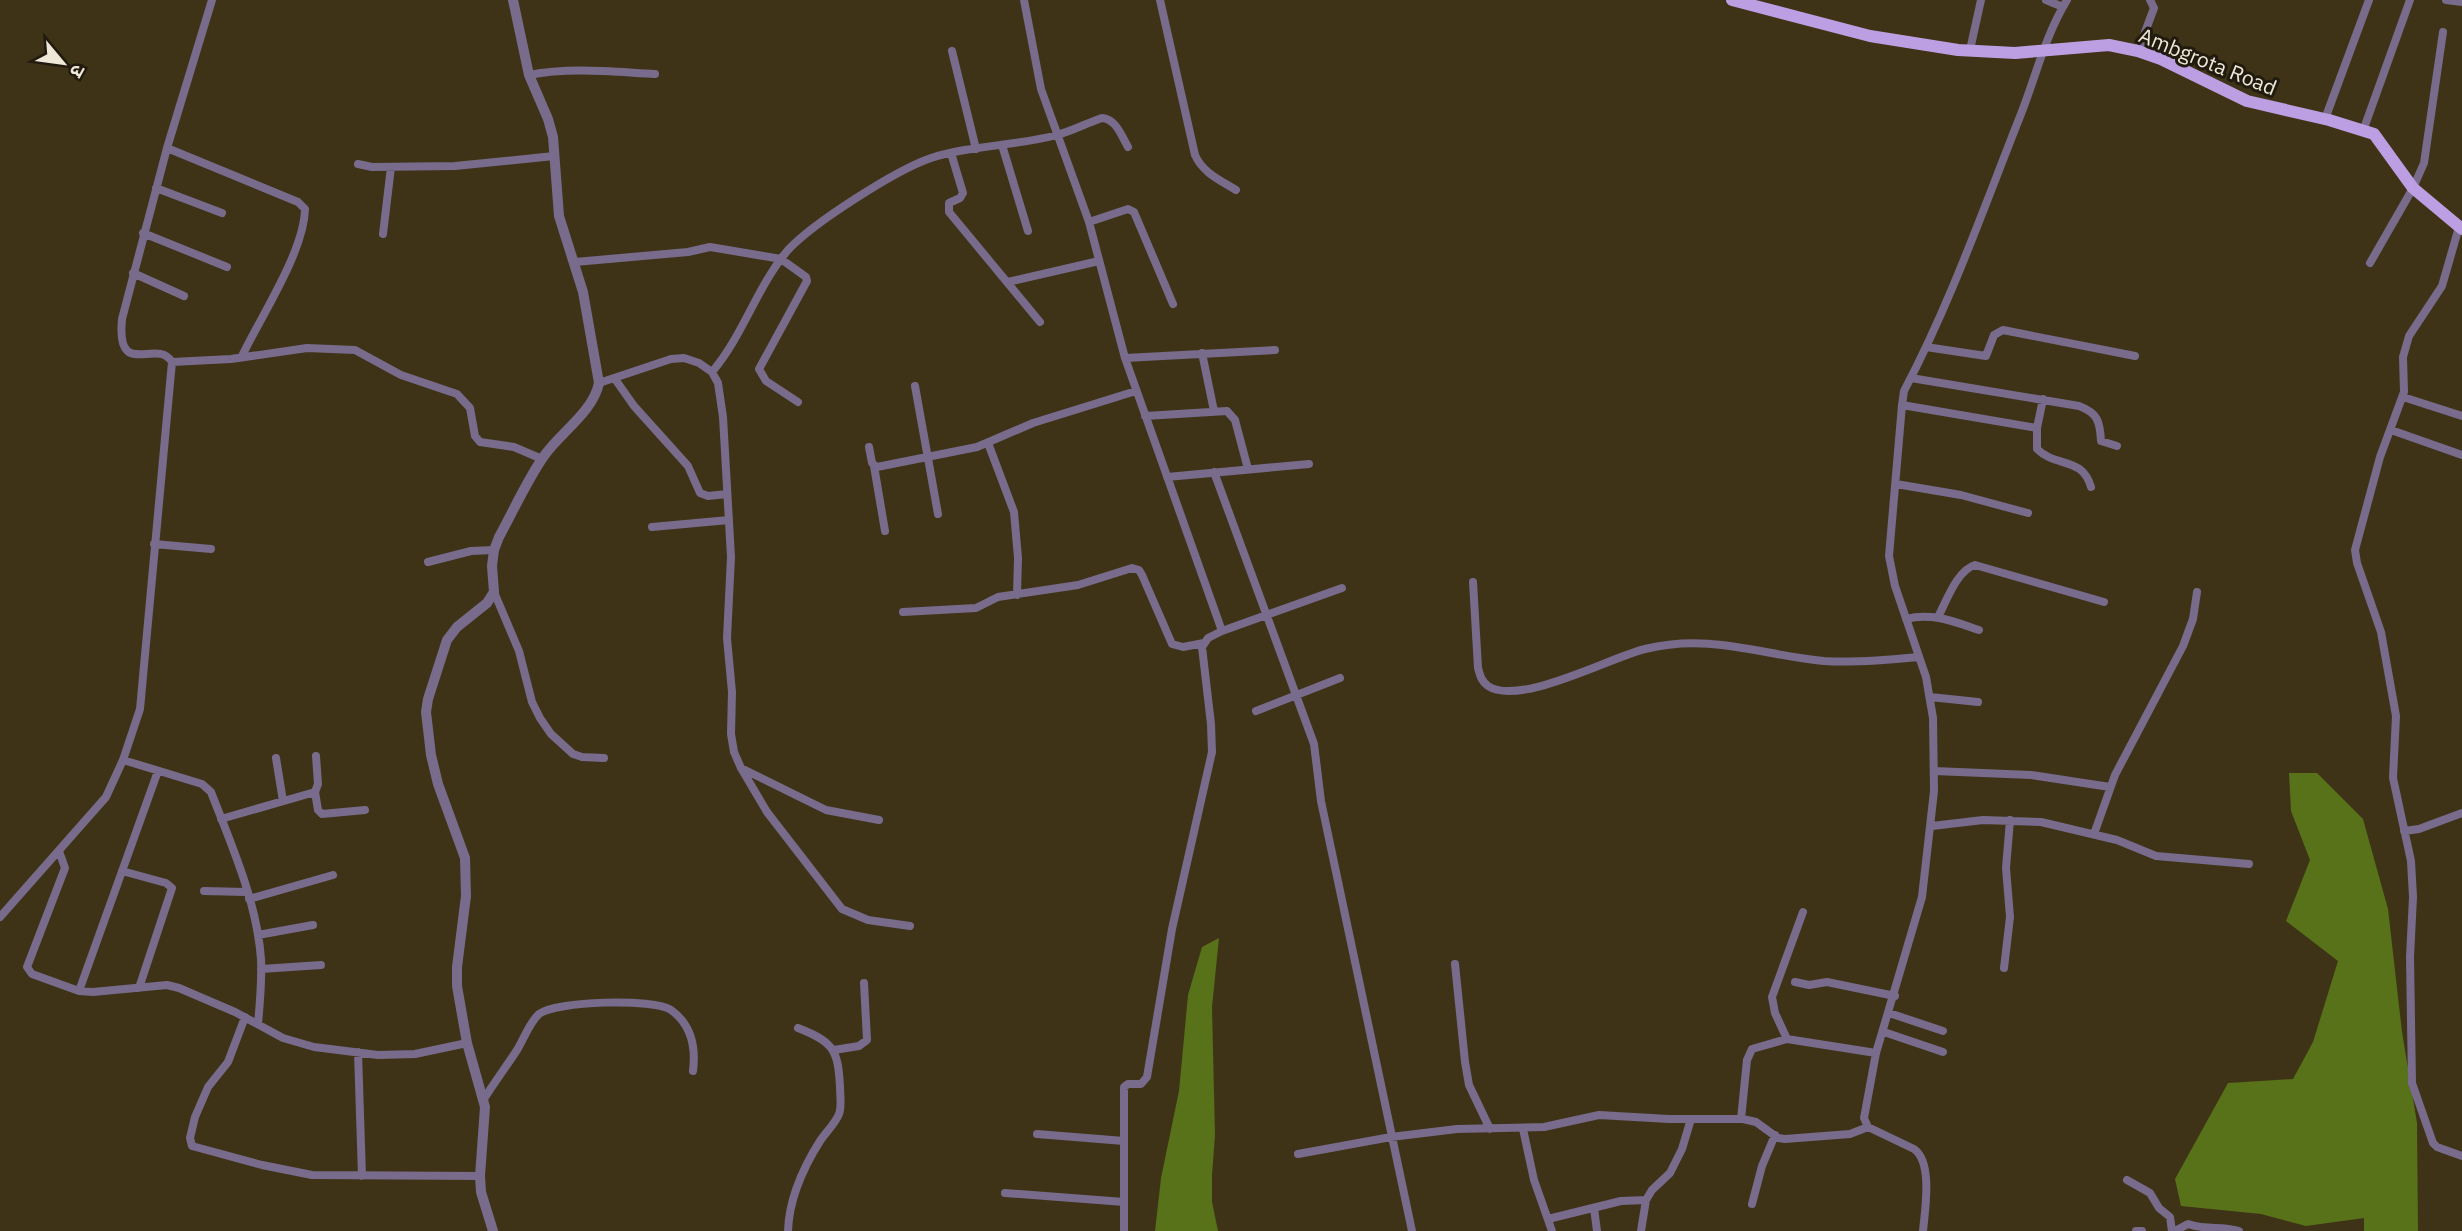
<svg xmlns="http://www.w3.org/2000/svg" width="2462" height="1231" viewBox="0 0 2462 1231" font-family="'IBM Plex Sans','Noto Sans Devanagari',sans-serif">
	<rect width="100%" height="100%" fill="#3e3317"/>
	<path fill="#577218" d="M 2289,773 L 2317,773 L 2363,819 L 2388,909 L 2402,1032 L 2417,1123 L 2418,1231 L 2364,1231 L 2364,1218 L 2306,1226 L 2261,1214 L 2181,1206 L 2175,1179 L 2228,1083 L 2293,1079 L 2313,1042 L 2338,961 L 2286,921 L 2310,860 L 2291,811 Z
		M 1219,938 L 1212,1007 L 1215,1135 L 1212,1175 L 1212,1202 L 1218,1231 L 1155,1231 L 1161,1178 L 1179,1091 L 1188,995 L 1202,947 Z"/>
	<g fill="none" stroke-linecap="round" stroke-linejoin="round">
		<path stroke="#786b8c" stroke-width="8" d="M 1024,0 L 1041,89 L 1089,222 L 1125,358 L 1222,631
			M 1160,0 L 1195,155 C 1203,173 1220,180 1236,190
			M 2046,0 L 2063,7
			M 2446,0 L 2462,2
			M 1970,50 L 1981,0
			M 952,51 L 976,149
			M 2138,51 L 2154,8 L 2150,0
			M 529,75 C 570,67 614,72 655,74
			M 2325,119 L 2369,0
			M 2363,131 L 2410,0
			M 1002,145 L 1028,231
			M 167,148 L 298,202 L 305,209 C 304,252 261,316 242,356
			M 951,153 L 963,193 L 960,198 L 949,203 L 949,212 L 1040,322
			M 358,164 L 372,167 L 455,166 L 554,156
			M 156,188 L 222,213
			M 1089,222 L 1128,209 L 1134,212 L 1173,304
			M 2459,227 L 2442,286 L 2409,336 L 2403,357 L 2404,392 L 2380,457 L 2355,550 L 2357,563 L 2381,632 L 2396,716 L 2393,778 L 2411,861 L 2413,897 L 2410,957 L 2412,1083 L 2433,1143 L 2437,1147 L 2462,1156
			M 143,233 L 227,267
			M 383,234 L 391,167
			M 575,262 L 688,252 L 710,247 L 781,259 L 806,277 L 807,281 L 759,369 L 766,381 L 798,402
			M 2370,263 L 2413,188 L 2424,163 L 2443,32
			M 133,273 L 184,296
			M 1008,282 L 1099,261
			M 1926,347 L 1986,356 L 1994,335 L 2003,330 L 2135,356
			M 1202,353 L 1214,411
			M 1125,358 L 1275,350
			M 172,362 L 231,359 L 307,348 L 355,350 L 401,375 L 457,394 L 470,408 L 475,436 L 480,442 L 514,447 L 542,459
			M 712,372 C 743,336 757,286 788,250 C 813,223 896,170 931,158 C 972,145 1016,146 1057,135 C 1072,131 1087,123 1102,118 C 1116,119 1121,135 1128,147
			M 1911,378 L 2079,406 C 2098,413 2100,422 2101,441 L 2117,446
			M 615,379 L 634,406 L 688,466 L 700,493 L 708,496 L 727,494
			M 599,383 L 671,359 L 684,358 L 699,363 L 712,372 L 718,383 L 723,417 L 731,557 L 727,638 L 732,692 L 731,734 L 734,752 L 741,768 L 767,812 L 842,909 L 868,920 L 910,926
			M 915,386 L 938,514
			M 2403,397 L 2462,416
			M 2043,399 L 2037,428 L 2037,449 C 2056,468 2082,456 2091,487
			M 1902,405 L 2037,428
			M 1145,416 L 1227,411 L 1235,420 L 1248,469
			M 2391,430 L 2462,455
			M 988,443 L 1014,512 L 1018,558 L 1017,595
			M 869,447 L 872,463 L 877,467 L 977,447 L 1033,423 L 1136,391
			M 874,466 L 885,531
			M 1214,472 L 1314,744 L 1321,801 L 1412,1231
			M 1167,477 L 1309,464
			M 1896,484 L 1961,495 L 2028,513
			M 652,527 L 729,520
			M 154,544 L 211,549
			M 428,562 L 471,551 L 494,550
			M 1473,582 L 1478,668 C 1480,675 1481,681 1488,686 C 1519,707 1611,657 1645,649 C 1711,633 1760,655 1824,661 C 1855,663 1888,660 1919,657
			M 494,592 L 519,651 L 532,702 L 540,718 L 551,734 L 573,754 L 582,757 L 604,758
			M 903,612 L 976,608 L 998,597 L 1078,585 L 1132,568 L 1139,570 L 1142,575 L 1172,644 L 1183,647 L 1204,643
			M 1938,617 C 1946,602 1957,570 1975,565 L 2104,602
			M 1906,619 C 1932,612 1955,622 1979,630
			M 1930,697 L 1978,702
			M 1256,711 L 1340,678
			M 276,758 L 283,801
			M 123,760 L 202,784 L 211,792 C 231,844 257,902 261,959 C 262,980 260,1003 258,1024
			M 741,768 L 826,810 L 879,820
			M 1934,771 L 2031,775 L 2110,787
			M 315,792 L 318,810 L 322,814 L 365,810
			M 221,819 L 315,792 L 318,784 L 316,756
			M 1932,826 L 1983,820 L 2041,822 L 2117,840 L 2156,856 L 2249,864
			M 2404,831 L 2419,829 L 2462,813
			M 2094,834 L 2115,775 L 2183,646 L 2193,619 L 2197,592
			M 59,851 L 65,868 L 27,967 L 32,974 L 79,991 L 93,992 L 167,985 L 179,988 L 235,1012 L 283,1038 L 314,1047 L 378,1055 L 415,1054 L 467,1043
			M 122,871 L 166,883 L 172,888 L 139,988
			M 204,891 L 246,892
			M 249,899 L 333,875
			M 0,917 L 106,797 L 123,760 L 140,709 L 172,362 C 157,337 116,381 122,319 L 167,148 L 212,0
			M 258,935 L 313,925
			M 1455,964 L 1465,1062 L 1469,1085 L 1490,1129
			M 2004,968 L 2010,917 L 2006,868 L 2010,820
			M 261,969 L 321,965
			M 1795,982 L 1809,985 L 1827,982 L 1895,996
			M 79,991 L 158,771
			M 1889,1013 L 1943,1031
			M 245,1017 L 228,1062 L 208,1087 L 195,1117 L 190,1138 L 192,1146 L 262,1165 L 312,1175 L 480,1176
			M 1884,1032 L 1943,1052
			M 1787,1039 L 1775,1013 L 1772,997 L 1803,912
			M 834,1050 L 859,1046 L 867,1040 L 864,983
			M 358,1052 L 362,1176
			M 484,1099 C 494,1083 506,1067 517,1050 C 524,1039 529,1023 539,1014 C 555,1001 654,998 671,1010 C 692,1025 696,1047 693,1071
			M 1741,1119 L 1747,1060 L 1752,1049 L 1787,1039 L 1876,1053
			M 1523,1129 L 1534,1180 L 1552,1231
			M 1037,1134 L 1124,1141
			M 1298,1154 L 1391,1137 L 1457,1129 L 1544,1127 L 1599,1115 L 1669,1119 L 1743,1119 L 1756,1122 L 1778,1138 L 1785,1139 L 1850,1134 L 1868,1127
			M 2127,1180 L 2150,1193 L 2159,1208 L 2170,1217 L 2172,1231
			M 1005,1193 L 1124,1202
			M 1752,1204 L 1762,1166 L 1775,1135
			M 1594,1208 L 1597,1231
			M 1548,1219 L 1621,1201 L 1646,1200
			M 788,1231 C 789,1199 803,1168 820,1141 C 826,1132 835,1124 839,1114 C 842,1106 840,1096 840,1087 C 838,1050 834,1042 798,1028
			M 1124,1231 L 1124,1087 L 1128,1084 L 1141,1084 L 1147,1077 L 1172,929 L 1212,752 L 1211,724 L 1202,647 L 1208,638 L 1222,631 L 1342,588
			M 1641,1231 L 1646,1200 L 1652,1190 L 1670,1173 L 1682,1149 L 1691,1119
			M 1923,1231 C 1925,1210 1933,1162 1914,1149 L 1868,1127 L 1864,1118 L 1876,1053 L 1922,897 L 1934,791 L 1933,718 L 1926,677 L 1895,586 L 1889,556 L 1902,405 L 1904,391 C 1951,302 1984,207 2021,114 C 2036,76 2045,36 2067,0
			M 2136,1231 L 2142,1231
			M 2175,1231 L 2188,1224 C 2209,1231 2220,1225 2239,1231"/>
		<path stroke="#786b8c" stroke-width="10" d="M 493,1231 L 481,1192 L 480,1176 L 485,1107 L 467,1043 L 457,986 L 457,967 L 466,896 L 465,858 L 438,784 L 431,755 L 426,712 L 428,699 L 447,640 L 457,627 L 487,603 L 494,592 L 492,566 L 494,550 L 499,537 C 514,510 527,480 544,456 C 561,432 593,412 599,383 L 583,292 L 559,216 L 553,137 L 548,119 L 529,75 L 513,0"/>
		<path stroke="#bc9fe3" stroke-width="12" d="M 1732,0 L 1870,36 L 1958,50 L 2015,53 L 2109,45 L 2138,51 L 2161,59 L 2247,101 L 2329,120 L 2374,134 L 2413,188 L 2462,229"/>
	</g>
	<g text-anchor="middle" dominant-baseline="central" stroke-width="6" stroke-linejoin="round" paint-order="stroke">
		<g font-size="21" fill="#efe8d8" stroke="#211b0f">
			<text transform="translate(2208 61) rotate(22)">Ambgrota Road</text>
		</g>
	</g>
	<g transform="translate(63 63) rotate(119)" stroke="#211b0f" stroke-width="5" paint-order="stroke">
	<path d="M0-5L12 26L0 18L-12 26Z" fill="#efe8d8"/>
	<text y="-10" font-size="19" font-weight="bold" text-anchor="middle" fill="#efe8d8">उ</text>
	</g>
</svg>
